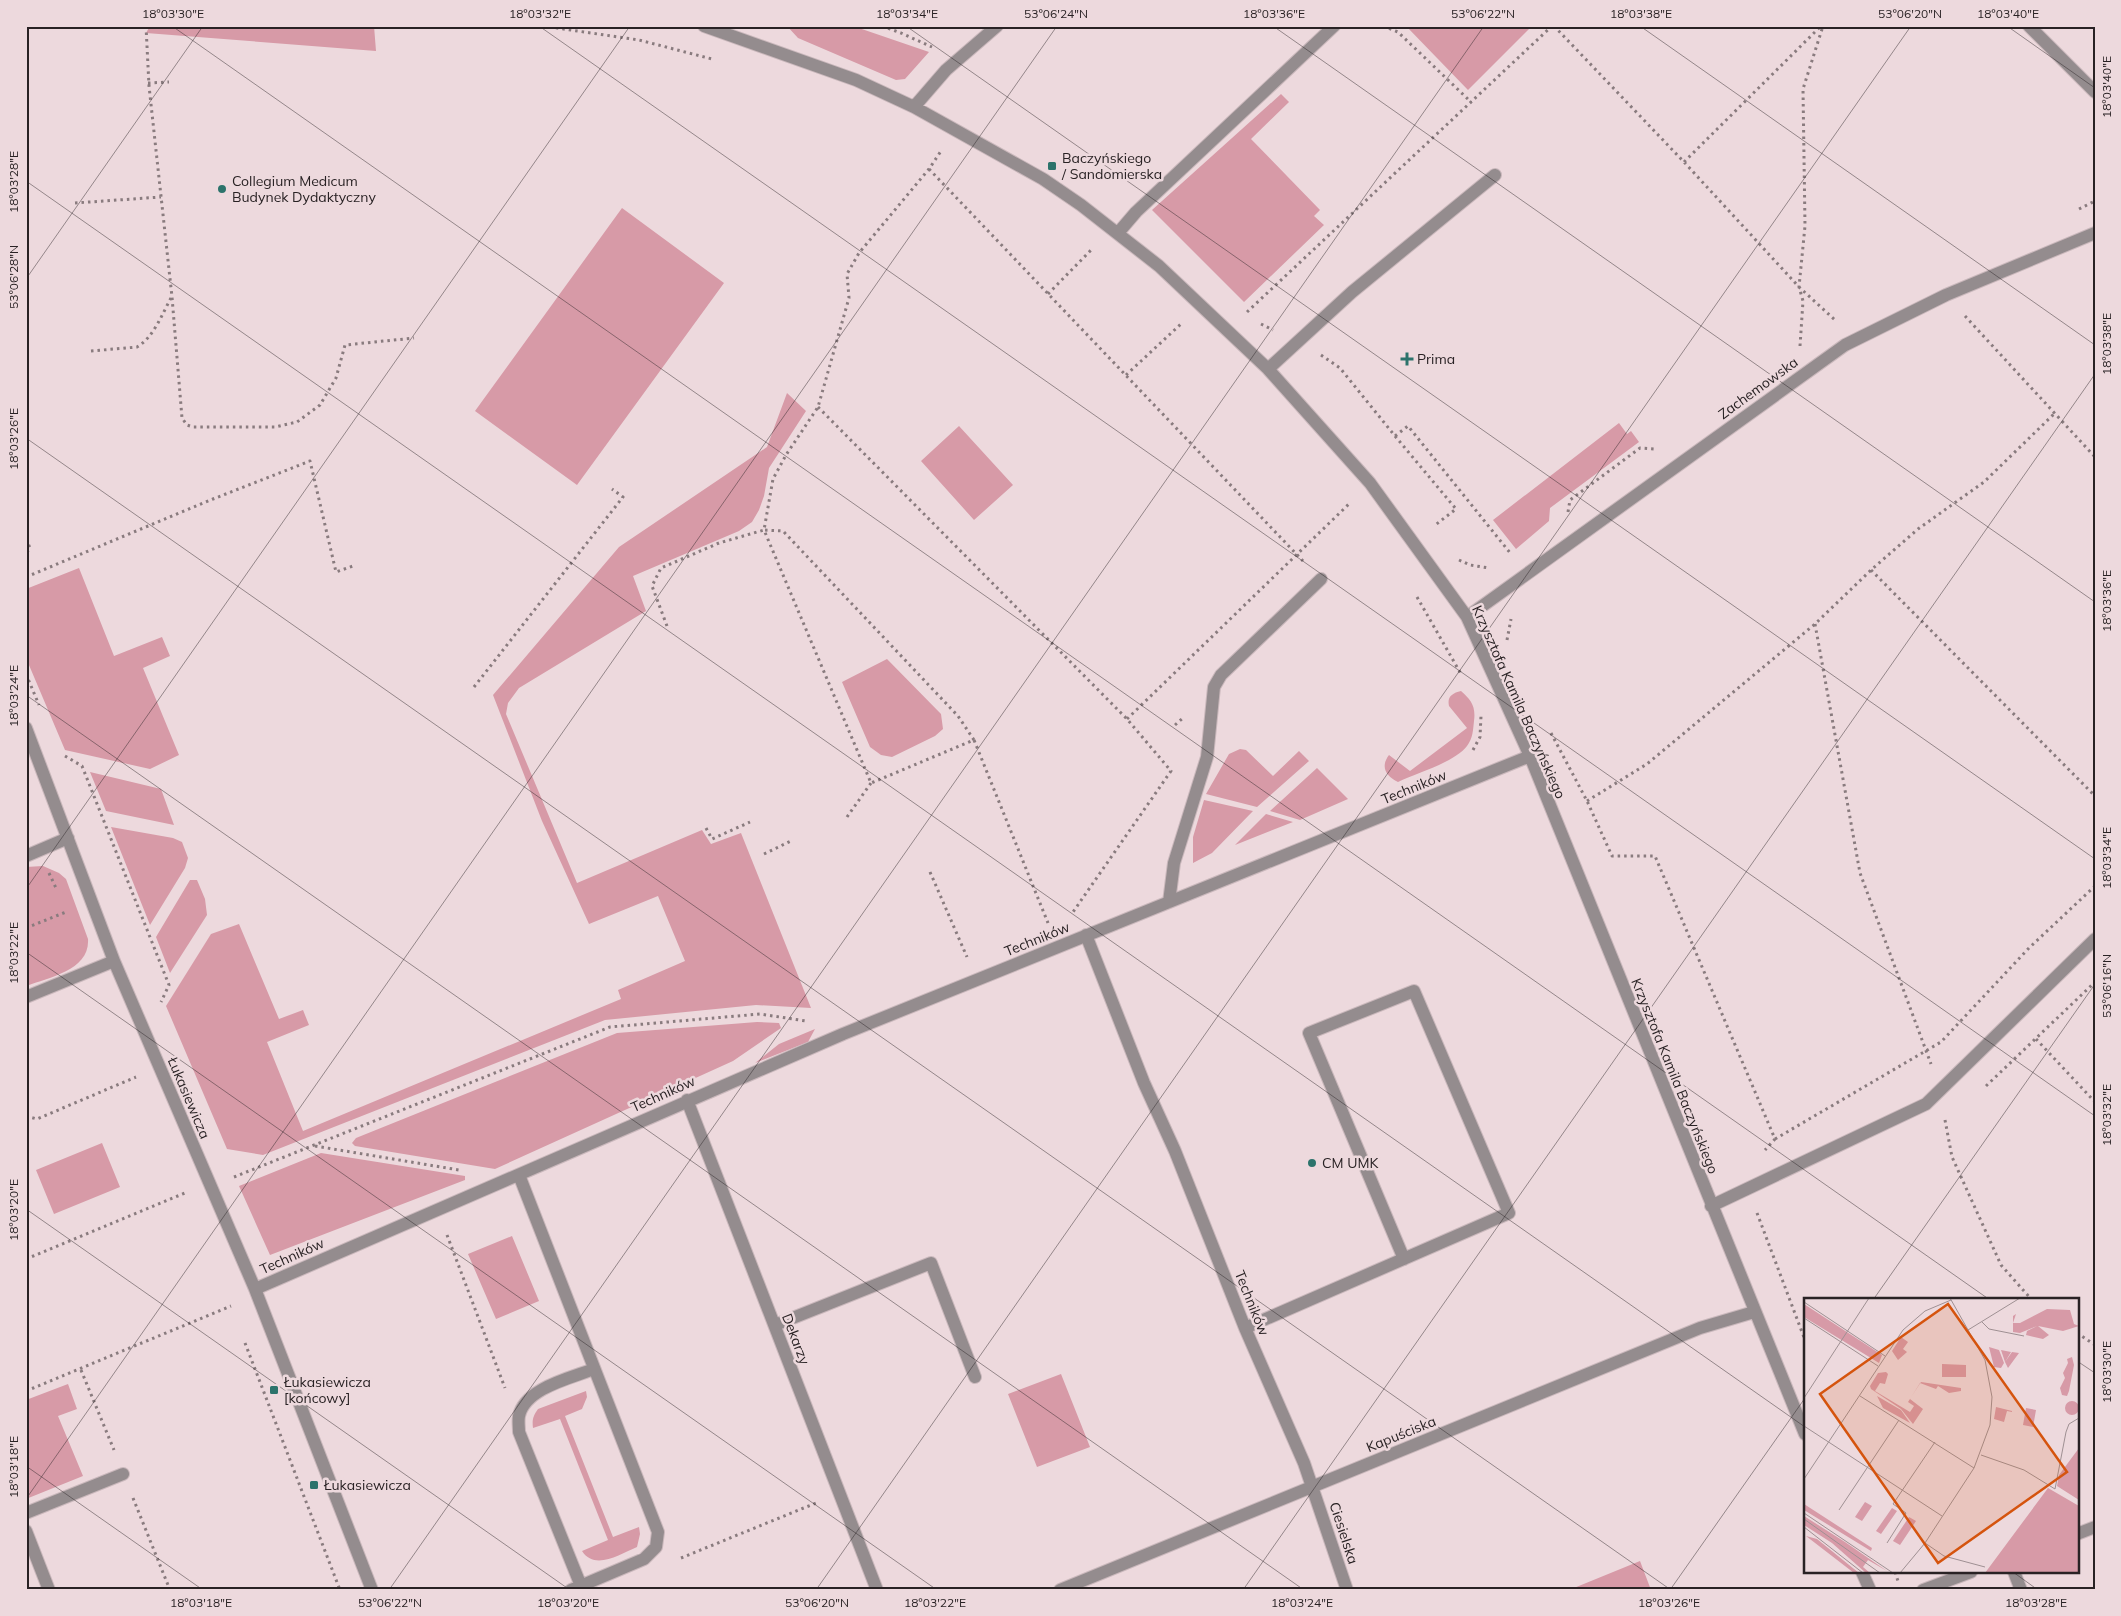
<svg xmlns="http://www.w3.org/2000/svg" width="2121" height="1616" viewBox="0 0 2121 1616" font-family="Mulish,sans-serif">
	<rect width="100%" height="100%" fill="#edd9dd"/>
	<path fill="#d79aa7" d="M 150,26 L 374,26 L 376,51 L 146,33 Z
		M 787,26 L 853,26 L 929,52 L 905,79 L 896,80 L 798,38 Z
		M 1406,26 L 1532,26 L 1468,90 Z
		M 1281,94 L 1289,102 L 1251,139 L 1320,210 L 1314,216 L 1324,225 L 1244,302 L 1152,210 Z
		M 622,208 L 724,283 L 577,485 L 475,411 Z
		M 787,393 L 806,411 L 769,468 L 764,496 L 759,510 L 752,522 L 739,531 L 633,576 L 646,611 L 519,688 L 508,703 L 506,714 L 577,883 L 702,830 L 711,844 L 741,833 L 811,1008 L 756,1005 L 605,1020 L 263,1155 L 227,1149 L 166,1006 L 211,934 L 239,924 L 279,1019 L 303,1010 L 309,1025 L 267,1042 L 303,1131 L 621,999 L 618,990 L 685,961 L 658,896 L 589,924 L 542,821 L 493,695 L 619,547 L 767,447 Z
		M 1619,423 L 1627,434 L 1631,431 L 1639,442 L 1550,508 L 1549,521 L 1516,549 L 1493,520 Z
		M 959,426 L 1013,485 L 974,520 L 921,461 Z
		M 79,568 L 114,656 L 162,637 L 170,656 L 143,668 L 179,755 L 150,769 L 65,750 L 26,658 L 26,589 Z
		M 887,659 L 941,714 L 943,729 L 935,736 L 892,757 L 881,755 L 870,747 L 842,682 Z
		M 1461,691 C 1471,700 1476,706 1474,721 C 1473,730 1473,738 1467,746 C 1455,762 1417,773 1398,782 C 1386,776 1380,767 1389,755 L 1410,771 L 1467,728 L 1449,706 C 1447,697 1452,693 1461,691 Z
		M 1240,749 L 1246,750 L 1273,776 L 1299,751 L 1309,761 L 1257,807 L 1206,794 L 1229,754 Z
		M 1317,768 L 1348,799 L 1300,820 L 1270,811 Z
		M 90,772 L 161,789 L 174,825 L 106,811 Z
		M 1204,800 L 1253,811 L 1212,853 L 1193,863 L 1193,837 Z
		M 1266,814 L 1293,822 L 1235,845 Z
		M 111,827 L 173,838 L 182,842 L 188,858 L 185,868 L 150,925 Z
		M 43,866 L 59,873 L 66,879 L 88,939 C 90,970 50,977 26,986 L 26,867 Z
		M 190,880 L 197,880 L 205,899 L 207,915 L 170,973 L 156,937 Z
		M 757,1022 L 779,1023 L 781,1028 L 733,1061 L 495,1169 L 355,1146 L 352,1143 L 356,1138 L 617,1033 Z
		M 815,1029 L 808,1042 L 755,1063 L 779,1044 Z
		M 102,1143 L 120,1187 L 54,1214 L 36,1170 Z
		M 321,1153 L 465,1176 L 465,1180 L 270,1255 L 239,1186 Z
		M 512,1236 L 539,1301 L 496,1319 L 468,1254 Z
		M 1061,1374 L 1090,1447 L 1037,1467 L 1008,1394 Z
		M 68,1384 L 77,1409 L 58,1416 L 83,1476 L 26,1499 L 26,1400 Z
		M 586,1391 L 587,1397 L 582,1409 L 565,1416 L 613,1537 L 639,1527 L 640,1534 L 637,1547 C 620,1554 595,1571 582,1551 L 608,1540 L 560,1419 L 533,1428 C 532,1420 533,1416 538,1409 Z
		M 1640,1561 L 1651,1590 L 1569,1590 Z"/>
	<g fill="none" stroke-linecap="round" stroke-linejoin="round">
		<g stroke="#cab8bc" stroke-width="14">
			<path id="minor" d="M 704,26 L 856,80 L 914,107 L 1043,179 L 1081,205 L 1159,266 L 1268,369 L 1370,483 L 1467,617 L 1530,756 L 1805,1434
				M 2029,26 L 2095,92
				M 914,107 L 946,70 L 997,26
				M 1118,233 L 1136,212 L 1334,26
				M 1268,369 L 1352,292 L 1495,175
				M 1467,617 L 1845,345 L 1946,295 L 2095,233
				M 26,728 L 114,961 L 255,1289 L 372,1590
				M 26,856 L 68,838
				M 1169,902 L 1174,863 L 1207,757 L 1214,687 L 1221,675 L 1321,579
				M 1086,935 L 1144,1083 L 1175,1151 L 1245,1328 L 1304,1463 L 1347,1590
				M 26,997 L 114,961
				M 687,1100 L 877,1590
				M 519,1175 L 658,1532 L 656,1547 L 644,1559 L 571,1590
				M 1711,1206 L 1926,1104 L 2095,939
				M 255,1289 L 843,1034 L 1530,756
				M 775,1325 L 931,1263 L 975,1377
				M 1245,1328 L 1509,1213 L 1414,991 L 1309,1033 L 1404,1259
				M 26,1513 L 123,1474
				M 26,1531 L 49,1590
				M 2077,1534 L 2095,1527
				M 1862,1572 L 1870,1590
				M 2014,1572 L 2021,1590
				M 581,1586 L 519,1432 C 519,1427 518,1421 519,1416 C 525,1388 571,1378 594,1369
				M 1060,1590 L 1700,1328 L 1754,1312
				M 1923,1590 L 1971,1572"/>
		</g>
		<path stroke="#897b7e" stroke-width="3" stroke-dasharray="2.5 4" stroke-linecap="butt" d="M 146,26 L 149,86 L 172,297 L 182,418 L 187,425 L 193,427 L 275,427 L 297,422 L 320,405 L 336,378 L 345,345 L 414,338
			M 543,26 L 639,40 L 712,59
			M 882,26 L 901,33 L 932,47
			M 1383,26 L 1398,32 L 1471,102
			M 1554,26 L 1684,162 L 1799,287 L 1835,320
			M 148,83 L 169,82
			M 1684,162 L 1821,26
			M 929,169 L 1303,561
			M 75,203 L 161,197
			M 2079,209 L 2095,201
			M 1048,294 L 1093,248
			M 1247,312 L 1552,26
			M 1965,316 L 2095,457
			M 1261,324 L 1273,330
			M 1800,346 L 1803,301 L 1799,287 L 1805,226 L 1803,89 L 1823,26
			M 91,351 L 137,347 C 154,337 162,314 171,298
			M 1321,355 L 1340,368 L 1395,436 L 1408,426 L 1511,554
			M 1126,375 L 1182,323
			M 818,407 L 1127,719 L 1171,771 L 1073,912
			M 1395,436 L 1456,509 L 1434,526
			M 1568,512 L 1570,500 L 1640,448 L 1655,449
			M 26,539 L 30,548 L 26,554
			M 1459,560 L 1470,565 L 1489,568
			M 1871,570 L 2095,796
			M 26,577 L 213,499 L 310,461 L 336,572 L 353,566
			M 1417,597 L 1461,674
			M 1815,624 L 1860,873 L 1931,1064
			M 667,626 L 652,586 L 661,568 L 719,543 L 764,530 L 773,479 L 786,455 L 818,407 L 849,298 L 847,274 L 859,253 L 929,169 L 941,151
			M 1507,640 L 1511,619
			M 26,674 L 39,705
			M 474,687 L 623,497 L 612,489
			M 1127,719 L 1351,502
			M 1175,725 L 1184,717
			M 1551,733 L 1587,801 L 1612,856 L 1655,856 L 1775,1139 L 1765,1150
			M 974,740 L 958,716 L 783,531 L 764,530 L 871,783 L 974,740 L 1048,923
			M 1473,750 L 1480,737 L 1481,716
			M 65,756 L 82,766 L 169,985 L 161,1002
			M 1587,801 L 1647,764 L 1815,624 L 1871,570 L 1918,529 L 1984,482 L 2055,413
			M 847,817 L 871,783
			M 706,828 L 712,839 L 750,822
			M 764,854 L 793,840
			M 930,872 L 967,957
			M 49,873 L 56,888
			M 26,928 L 66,912
			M 2036,1039 L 2095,1102
			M 1986,1086 L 2095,982
			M 26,1116 L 37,1119 L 136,1077
			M 1945,1120 L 1952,1157 L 2001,1265 L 2032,1300
			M 1775,1139 L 1941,1042 L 2029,948 L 2095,886
			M 315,1146 L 459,1170
			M 234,1177 L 610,1027 L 760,1014 L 806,1021
			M 1757,1213 L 1805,1340
			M 447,1235 L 505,1388
			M 26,1259 L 185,1193
			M 2077,1333 L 2095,1345
			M 245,1343 L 340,1590
			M 81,1370 L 114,1450
			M 26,1391 L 231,1306
			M 133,1498 L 170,1590
			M 681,1558 L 816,1503
			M 1895,1572 L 1898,1581"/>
		<use href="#minor" stroke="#948c8e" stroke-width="12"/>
	</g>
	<path fill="none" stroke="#292224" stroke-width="1" stroke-opacity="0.45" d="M 172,26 L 1990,1300M 539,26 L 2095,1116M 906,26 L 2095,859M 1273,26 L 2095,602M 1640,26 L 2095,345M 2007,26 L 2095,88M 26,181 L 1805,1427M 26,279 L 203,26M 26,438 L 1671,1590M 26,695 L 1304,1590M 26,889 L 630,26M 26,952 L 937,1590M 26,1209 L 570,1590M 1873,1300 L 2095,984M 2077,1361 L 2095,1373M 26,1466 L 203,1590M 26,1499 L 1057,26M 2013,1572 L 2038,1590M 389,1590 L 1484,26M 816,1590 L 1911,26M 1243,1590 L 2095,374M 1670,1590 L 1805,1398"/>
	<g fill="#2c736b" stroke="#edd9dd" stroke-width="2">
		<rect x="1047" y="161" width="10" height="10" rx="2.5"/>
		<circle cx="222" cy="189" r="5"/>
		<path d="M1404.5 351.5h5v5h5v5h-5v5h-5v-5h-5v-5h5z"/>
		<circle cx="1312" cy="1163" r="5"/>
		<rect x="269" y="1385" width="10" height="10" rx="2.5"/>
		<rect x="309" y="1480" width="10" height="10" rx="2.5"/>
	</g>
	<g text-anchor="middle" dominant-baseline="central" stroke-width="5" stroke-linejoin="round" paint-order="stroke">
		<g font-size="14" fill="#292224" stroke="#edd9dd" text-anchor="start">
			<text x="1062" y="158">Baczyńskiego<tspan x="1062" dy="16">/ Sandomierska</tspan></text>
			<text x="232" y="181">Collegium Medicum<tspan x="232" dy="16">Budynek Dydaktyczny</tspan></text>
			<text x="1417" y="359">Prima</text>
			<text x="1322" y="1163">CM UMK</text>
			<text x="284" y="1382">Łukasiewicza<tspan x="284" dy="16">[końcowy]</tspan></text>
			<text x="324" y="1485">Łukasiewicza</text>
		</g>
		<g font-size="14" fill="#292224" stroke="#edd9dd">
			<text transform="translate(1758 388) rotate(-36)">Zachemowska</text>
			<text transform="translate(1519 702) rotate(66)">Krzysztofa Kamila Baczyńskiego</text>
			<text transform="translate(1414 787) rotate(-22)">Techników</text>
			<text transform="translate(1037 939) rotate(-22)">Techników</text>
			<text transform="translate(1675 1076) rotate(68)">Krzysztofa Kamila Baczyńskiego</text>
			<text transform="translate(663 1094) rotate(-24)">Techników</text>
			<text transform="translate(189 1098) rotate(67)">Łukasiewicza</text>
			<text transform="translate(292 1256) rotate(-24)">Techników</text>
			<text transform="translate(1252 1303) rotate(68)">Techników</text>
			<text transform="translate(796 1339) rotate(69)">Dekarzy</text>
			<text transform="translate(1401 1434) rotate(-22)">Kapuściska</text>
			<text transform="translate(1344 1533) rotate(72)">Ciesielska</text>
		</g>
	</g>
	<g transform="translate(1804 1298)">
		<rect width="275" height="275" fill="#edd9dd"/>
		<path d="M 0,6 L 78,57 L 75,65 L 0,19 ZM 243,11 L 266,12 L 270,26 L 275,28 L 259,33 L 234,28 L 245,37 L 239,41 L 222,37 L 223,33 L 233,28 L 216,35 L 209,34 L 209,18 L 212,16 L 209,25 L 216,25 ZM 97,39 L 104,44 L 99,51 L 103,54 L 94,62 L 88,53 ZM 185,49 L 195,52 L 200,65 L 197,70 L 190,69 ZM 197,52 L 207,54 L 201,64 L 208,54 L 215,55 L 204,70 L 201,64 ZM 268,59 L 270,67 L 265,93 L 263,98 L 258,97 L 256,90 L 261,80 L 259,75 L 264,65 L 263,61 ZM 138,66 L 162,67 L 162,79 L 138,79 ZM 82,74 L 84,76 L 81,86 L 76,85 L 71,93 L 106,114 L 110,108 L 104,104 L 117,84 L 157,90 L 157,93 L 145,95 L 134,88 L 132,91 L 116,85 L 106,101 L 119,111 L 109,126 L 97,111 L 67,91 L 66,88 L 74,75 ZM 73,98 L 97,112 L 106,125 L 79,110 ZM261 110a7 7 0 1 1 14 0a7 7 0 1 1-14 0ZM 192,109 L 208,113 L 208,114 L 203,113 L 200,124 L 190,121 ZM 222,110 L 232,112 L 229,129 L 219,127 ZM 275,150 L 275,202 L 253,188 L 255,177 ZM 244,190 L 275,208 L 275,275 L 181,275 ZM 61,204 L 68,208 L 58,223 L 51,219 ZM 0,206 L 68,250 L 67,253 L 0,212 ZM 88,210 L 93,213 L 77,236 L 72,233 ZM 0,218 L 41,244 L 83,273 L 64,262 L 59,269 L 66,275 L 62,275 L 28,245 L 0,227 ZM 105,219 L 112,223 L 96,247 L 89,243 ZM 2,238 L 13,241 L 55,275 L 50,275 Z" fill="#d79aa7"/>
		<path fill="none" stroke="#9f9093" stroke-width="1" d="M 0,4 L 81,58M 0,20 L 74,68M 178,24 L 185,31 L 220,38M 164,32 L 216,0M 56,98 L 170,170M 0,100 L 65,0M 0,128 L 138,218M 177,157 L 220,172 L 251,191 L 262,134 L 265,126 L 275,120M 0,181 L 99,32 L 121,13 L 147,2M 35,212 L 95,122M 0,215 L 89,275M 0,221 L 76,275M 0,229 L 59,275M 83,245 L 102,215 L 89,206 L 131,144M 121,245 L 140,258 L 181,269M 96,275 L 121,245 L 170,170 L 186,127 L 188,99 L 181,62 L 146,0"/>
		<path fill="#d5540e" fill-opacity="0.15" stroke="#d5540e" stroke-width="2.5" d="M 144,6 L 263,174 L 134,265 L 16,96 Z"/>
		<rect width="275" height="275" fill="none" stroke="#292224" stroke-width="2.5"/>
	</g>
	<rect width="2121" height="1616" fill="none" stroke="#edd9dd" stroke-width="55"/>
	<rect x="28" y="28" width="2066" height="1560" fill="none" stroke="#292224" stroke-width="2"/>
	<g font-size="12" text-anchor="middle" fill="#292224">
		<text x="173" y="18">18°03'30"E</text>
		<text x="540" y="18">18°03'32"E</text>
		<text x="907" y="18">18°03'34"E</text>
		<text x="1056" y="18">53°06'24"N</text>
		<text x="1274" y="18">18°03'36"E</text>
		<text x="1483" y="18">53°06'22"N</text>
		<text x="1641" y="18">18°03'38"E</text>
		<text x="1910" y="18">53°06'20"N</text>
		<text x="2008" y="18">18°03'40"E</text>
		<text transform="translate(2107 87) rotate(-90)" y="4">18°03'40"E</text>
		<text transform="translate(14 182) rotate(-90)" y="4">18°03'28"E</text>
		<text transform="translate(14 277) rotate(-90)" y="4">53°06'28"N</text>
		<text transform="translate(2107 344) rotate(-90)" y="4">18°03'38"E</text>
		<text transform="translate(14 439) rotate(-90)" y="4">18°03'26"E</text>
		<text transform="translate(2107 601) rotate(-90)" y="4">18°03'36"E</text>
		<text transform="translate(14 696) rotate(-90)" y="4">18°03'24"E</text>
		<text transform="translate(2107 858) rotate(-90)" y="4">18°03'34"E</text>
		<text transform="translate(14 953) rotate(-90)" y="4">18°03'22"E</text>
		<text transform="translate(2107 986) rotate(-90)" y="4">53°06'16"N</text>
		<text transform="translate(2107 1115) rotate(-90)" y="4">18°03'32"E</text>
		<text transform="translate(14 1210) rotate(-90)" y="4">18°03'20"E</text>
		<text transform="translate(2107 1372) rotate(-90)" y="4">18°03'30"E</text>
		<text transform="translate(14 1467) rotate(-90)" y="4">18°03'18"E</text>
		<text x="201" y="1607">18°03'18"E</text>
		<text x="390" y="1607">53°06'22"N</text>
		<text x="568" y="1607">18°03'20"E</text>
		<text x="817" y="1607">53°06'20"N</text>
		<text x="935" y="1607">18°03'22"E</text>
		<text x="1302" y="1607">18°03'24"E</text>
		<text x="1669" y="1607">18°03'26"E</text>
		<text x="2036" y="1607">18°03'28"E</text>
	</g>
</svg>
